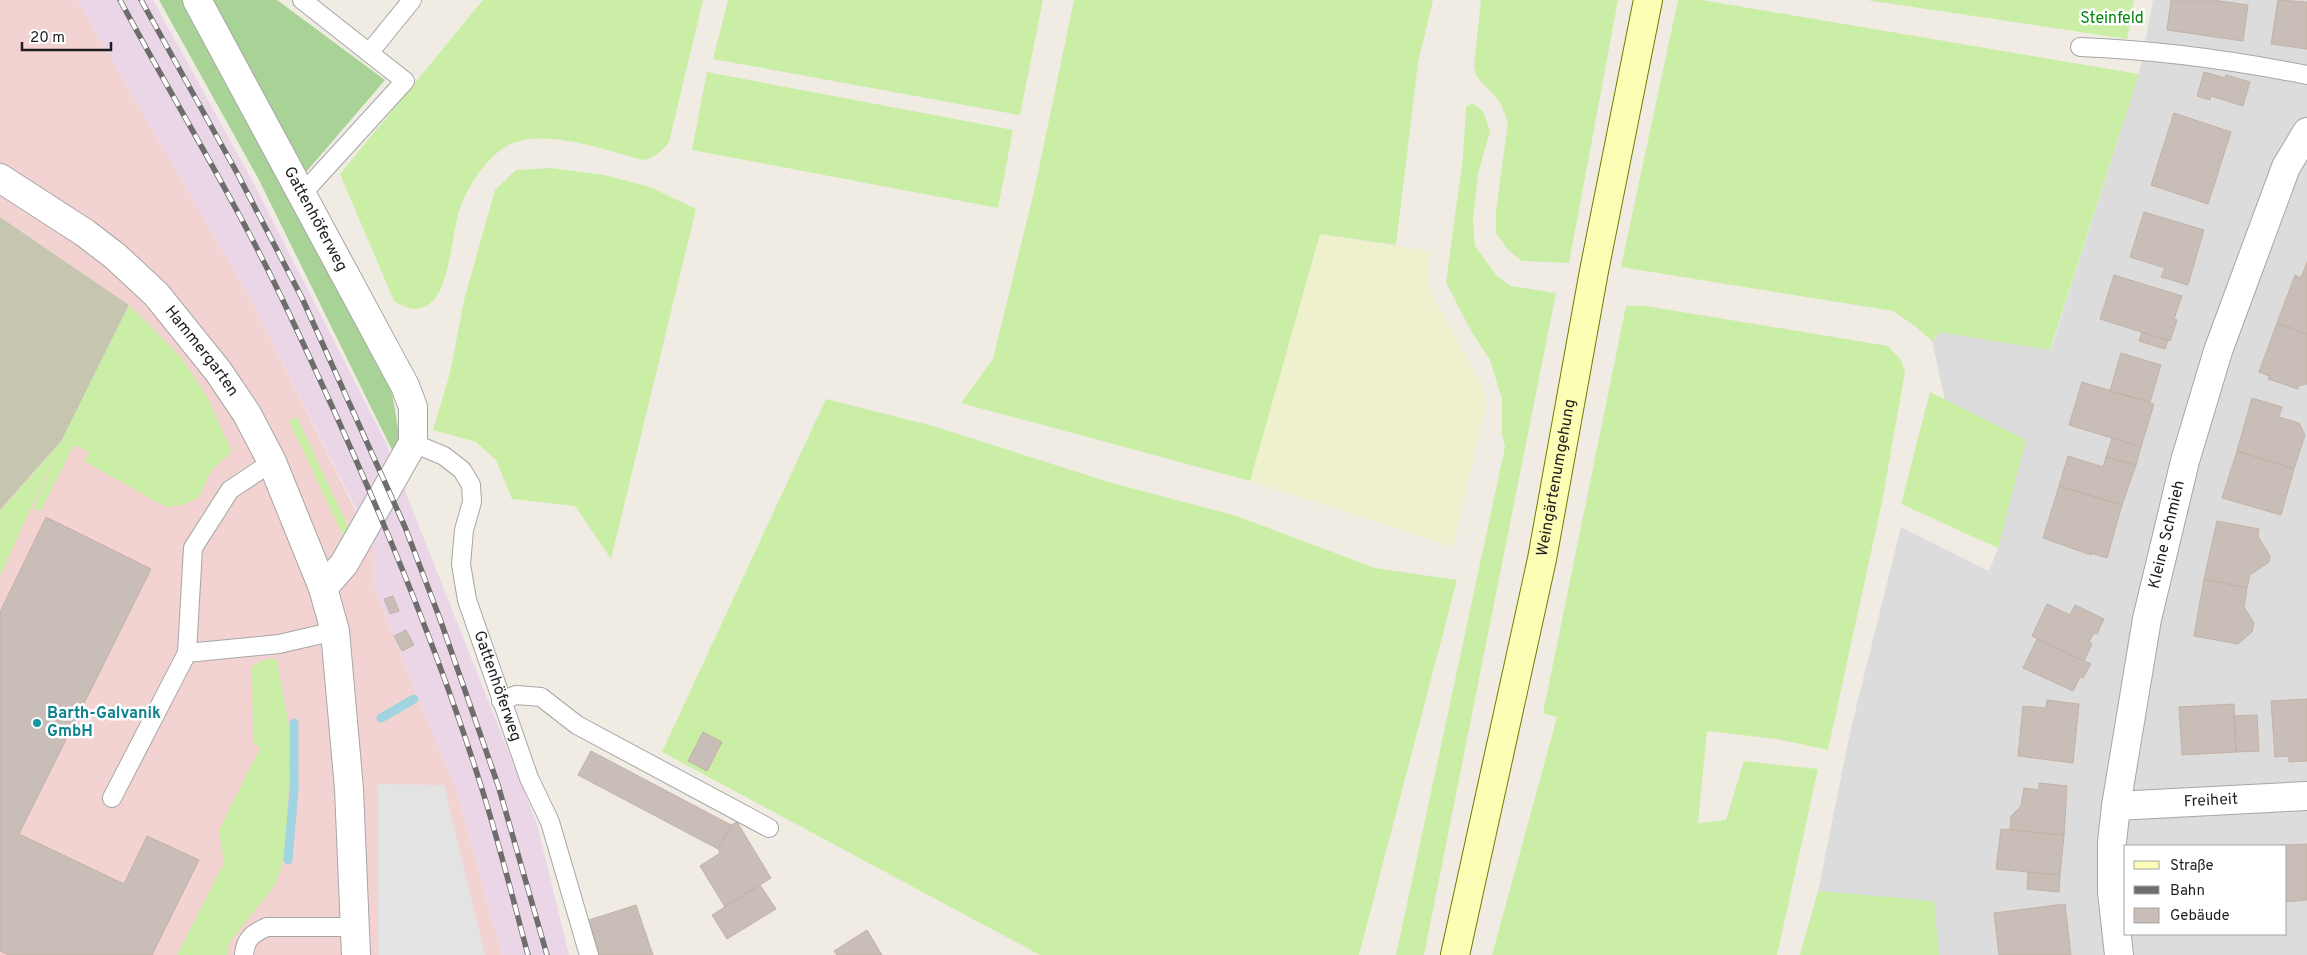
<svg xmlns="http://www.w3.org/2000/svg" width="2307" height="955" viewBox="0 0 2307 955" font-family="Overpass,sans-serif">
	<rect width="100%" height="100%" fill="#f0ece4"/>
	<path fill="#dddcdc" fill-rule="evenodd" d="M 2153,0 L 2307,0 L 2307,955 L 1939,955 L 1934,901 L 1818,891 L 1851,728 L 1901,527 L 1989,571 L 1998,548 L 2026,440 L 1945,400 L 1932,341 L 1940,332 L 2051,349 L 2139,74 ZM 2126,846 L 2286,846 L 2286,934 L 2126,934 Z"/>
	<path fill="#f2d3d2" d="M 0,0 L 77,0 L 253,303 L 375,550 L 374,585 L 413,687 L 456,788 L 502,955 L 0,955 L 0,510 L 62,440 L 129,305 L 0,217 Z"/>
	<path fill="#ead6e7" d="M 77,0 L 153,0 L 252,180 L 386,443 L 537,824 L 569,955 L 502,955 L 456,788 L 413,687 L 374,585 L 375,550 L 355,507 L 253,303 Z"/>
	<path fill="#c6c5af" d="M 0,217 L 129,305 L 62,440 L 0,510 Z"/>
	<path fill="#eff0ce" d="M 1320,234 L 1429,251 L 1429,290 L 1476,374 L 1487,401 L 1453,547 L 1250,481 Z"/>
	<path fill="#cbeea6" d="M 483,0 L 703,0 L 669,142 C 662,152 656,156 644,160 C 607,151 547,128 511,144 C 487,155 469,185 460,208 C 449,238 451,337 394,301 L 340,174 Z
		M 728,0 L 1043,0 L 1020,115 L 713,59 Z
		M 1074,0 L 1433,0 L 1418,63 L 1396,245 L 1320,234 L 1250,481 L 961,403 L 993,359 L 1035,187 Z
		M 1481,0 L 1618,0 L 1569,263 L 1522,261 L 1508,250 L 1496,233 L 1496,211 L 1508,122 L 1500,102 L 1476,76 L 1474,65 Z
		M 1678,0 L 1702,0 L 2139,74 L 2050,350 L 1940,332 L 1932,341 L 1915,326 L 1893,311 L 1621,267 Z
		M 1866,0 L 2134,0 L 2127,39 Z
		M 707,72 L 1013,130 L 998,208 L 692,150 Z
		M 1472,103 L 1483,111 L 1490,131 L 1478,174 L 1473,220 L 1475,246 L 1497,276 L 1511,286 L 1556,293 L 1424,955 L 1396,955 L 1505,447 L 1502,434 L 1502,399 L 1490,360 L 1471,331 L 1446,282 L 1463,157 L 1466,107 Z
		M 551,168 L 604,175 L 650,187 L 696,209 L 611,559 L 575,506 L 512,499 L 496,460 L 476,442 L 433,430 L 450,373 L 464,300 L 495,190 L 516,170 Z
		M 129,305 L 181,357 L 206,395 L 232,452 L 212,469 L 199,497 L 183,505 L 166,507 L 84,461 L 89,452 L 74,445 L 41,511 L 33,509 L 56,453 L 0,576 L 0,511 L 61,442 Z
		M 1626,306 L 1646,306 L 1888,346 L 1901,360 L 1905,372 L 1882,502 L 1828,750 L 1777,739 L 1707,731 L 1698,823 L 1726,820 L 1744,761 L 1818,769 L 1777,955 L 1492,955 L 1557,717 L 1543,713 Z
		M 1930,392 L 2026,440 L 1998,548 L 1901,504 Z
		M 826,399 L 933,426 L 1112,483 L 1237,516 L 1375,568 L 1457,580 L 1359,955 L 1040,955 L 662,752 Z
		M 297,417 L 350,531 L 342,534 L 289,421 Z
		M 277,659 L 291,739 L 286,848 L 277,882 L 227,946 L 227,955 L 177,955 L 224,863 L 219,830 L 260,748 L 253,742 L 252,666 L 264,660 Z
		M 1818,891 L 1934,901 L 1939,955 L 1800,955 Z"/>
	<path fill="#a9d396" d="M 159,0 L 277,0 L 385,80 L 289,192 L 388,369 L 400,440 L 394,454 L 258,178 Z"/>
	<path fill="#e3e3e3" d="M 378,784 L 444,785 L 485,955 L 378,955 Z"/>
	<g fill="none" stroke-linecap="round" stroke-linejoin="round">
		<path stroke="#a1d4e1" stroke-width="9" d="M 381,718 L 414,699
			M 288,860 L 294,790 L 294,723"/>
	</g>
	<path fill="#c8beb7" stroke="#c3b2a5" d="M 2171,0 L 2213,0 L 2248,5 L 2243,41 L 2167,30 Z
		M 2278,0 L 2307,2 L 2307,49 L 2271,44 Z
		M 2204,72 L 2225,78 L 2226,75 L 2250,82 L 2243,106 L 2211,96 L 2210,100 L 2197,96 Z
		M 2174,113 L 2231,132 L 2208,204 L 2151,185 Z
		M 2144,212 L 2204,230 L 2188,285 L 2161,277 L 2165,268 L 2130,257 Z
		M 2307,262 L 2307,334 L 2277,323 L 2295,275 L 2301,278 Z
		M 2114,275 L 2182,296 L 2174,319 L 2177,320 L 2170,341 L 2100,319 Z
		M 2277,323 L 2307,334 L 2307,384 L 2299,386 L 2298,389 L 2268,379 L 2269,376 L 2259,372 Z
		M 2142,332 L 2168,340 L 2165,349 L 2139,341 Z
		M 2121,353 L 2161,365 L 2150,402 L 2110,391 Z
		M 2082,382 L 2154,404 L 2141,447 L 2069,425 Z
		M 2252,398 L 2282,407 L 2279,417 L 2299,423 L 2305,435 L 2294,469 L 2237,451 Z
		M 2112,438 L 2141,447 L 2136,465 L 2106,457 Z
		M 2237,451 L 2294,469 L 2281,515 L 2222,498 Z
		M 2068,456 L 2103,467 L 2106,457 L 2136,465 L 2122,505 L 2059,486 Z
		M 2059,486 L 2122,505 L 2107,558 L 2091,553 L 2091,555 L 2043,538 Z
		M 46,517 L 151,569 L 19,834 L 124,884 L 147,836 L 199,860 L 152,955 L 8,955 L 0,951 L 0,612 Z
		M 2217,521 L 2259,529 L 2258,536 L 2270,556 L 2269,562 L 2250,575 L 2247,588 L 2204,579 Z
		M 2204,579 L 2247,588 L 2244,607 L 2254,623 L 2252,632 L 2238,644 L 2194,636 Z
		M 393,596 L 399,611 L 390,614 L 384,599 Z
		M 2047,604 L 2070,615 L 2075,605 L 2104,619 L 2097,634 L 2094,633 L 2089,642 L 2092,644 L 2084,661 L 2032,636 Z
		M 406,630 L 414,645 L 402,651 L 394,636 Z
		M 2037,639 L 2091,664 L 2083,678 L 2080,677 L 2073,691 L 2023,668 Z
		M 2307,699 L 2307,761 L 2289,762 L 2289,756 L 2275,757 L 2271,701 Z
		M 2047,700 L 2079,704 L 2073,763 L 2018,756 L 2023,706 L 2046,708 Z
		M 2234,704 L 2236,752 L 2182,755 L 2179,707 Z
		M 2257,715 L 2259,751 L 2236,752 L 2234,716 Z
		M 703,732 L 722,742 L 707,771 L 688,761 Z
		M 591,751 L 731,825 L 718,849 L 578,775 Z
		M 2039,783 L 2067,786 L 2064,835 L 2010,830 L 2011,816 L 2021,806 L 2024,788 L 2039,790 Z
		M 737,822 L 771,878 L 725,907 L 700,866 L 720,853 L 718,849 L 731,825 Z
		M 2001,829 L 2064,835 L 2060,875 L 1996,869 Z
		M 2307,844 L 2307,900 L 2286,902 L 2286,846 L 2268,846 Z
		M 2028,872 L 2060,875 L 2059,892 L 2027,889 Z
		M 760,885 L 776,909 L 727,939 L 712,915 Z
		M 2065,904 L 2071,955 L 1999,955 L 1994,913 Z
		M 636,905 L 653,955 L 600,955 L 589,920 Z
		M 867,930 L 882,955 L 837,955 L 834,951 Z"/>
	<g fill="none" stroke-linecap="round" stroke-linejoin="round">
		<g stroke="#a6a6a6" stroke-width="20">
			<g id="lane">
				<path d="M 302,0 L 405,81 L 302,194"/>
				<path d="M 2080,47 C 2157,50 2232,60 2307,75"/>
				<path d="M 369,53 L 412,0"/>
				<path id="s1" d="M 413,443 L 444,456 L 462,470 L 471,485 L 472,502 L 464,530 L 461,564 L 467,600 L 529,778 L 550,822 L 589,955"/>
				<path d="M 187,653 L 193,548 L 230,490 L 272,462"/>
				<path d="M 501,701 L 516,695 L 541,697 L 577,725 L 769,828"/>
				<path d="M 112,798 L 187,653 L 279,644 L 335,631"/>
				<path d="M 244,955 C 245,939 253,933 267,927 L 356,927"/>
			</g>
		</g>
		<g stroke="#a6a6a6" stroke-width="30">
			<g id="street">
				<path id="s2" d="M 197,0 L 405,386 L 413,407 L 413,443 L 344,564 L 323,588"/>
				<path id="s3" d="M 0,178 L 85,233 L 115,256 L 156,294 L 218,371 L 247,414 L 272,462 L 323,588 L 335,631 L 349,789 L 356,955"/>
				<path id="s4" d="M 2116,806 L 2307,796"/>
				<path id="s5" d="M 2119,955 L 2112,892 L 2112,842 L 2116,806 L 2147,619 L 2185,461 L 2218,351 L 2286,167 L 2307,132"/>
			</g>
		</g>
		<g stroke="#717b00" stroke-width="30">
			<g id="secondary">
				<path id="s6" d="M 1455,955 L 1542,559 L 1594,271 L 1648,0"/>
			</g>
		</g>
		<use href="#lane" stroke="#fff" stroke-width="18"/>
		<use href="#street" stroke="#fff" stroke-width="28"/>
		<use href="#secondary" stroke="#fcfeb5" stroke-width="28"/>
		<g stroke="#6d6d6d" stroke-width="5.5">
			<path id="rail" d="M 120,0 C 175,103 237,203 287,309 C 360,464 430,624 482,789 C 499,843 513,899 528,955
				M 141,0 L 236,171 L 302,298 L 405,527 L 440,619 L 498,785 L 547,955"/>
		</g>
		<use href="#rail" stroke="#fff" stroke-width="4" stroke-dasharray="11" stroke-linecap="butt"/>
	</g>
	<circle fill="#0f9aa8" stroke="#fff" stroke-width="2" cx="37" cy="723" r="5"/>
	<g text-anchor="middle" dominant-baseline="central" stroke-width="5" stroke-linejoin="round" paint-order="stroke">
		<g font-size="16" fill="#04860b" stroke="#fff">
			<text x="2112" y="19">Steinfeld</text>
		</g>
		<g font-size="16" fill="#1f1f1f" stroke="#fff">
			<text stroke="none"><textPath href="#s2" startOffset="249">Gattenhöferweg</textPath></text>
			<text stroke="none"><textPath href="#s3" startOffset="268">Hammergarten</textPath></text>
			<text stroke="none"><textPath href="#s6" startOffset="488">Weingärtenumgehung</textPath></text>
			<text stroke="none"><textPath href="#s5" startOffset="426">Kleine Schmieh</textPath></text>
			<text stroke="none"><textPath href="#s1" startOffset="282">Gattenhöferweg</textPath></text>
			<text stroke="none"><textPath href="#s4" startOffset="95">Freiheit</textPath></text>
		</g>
		<g font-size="16" font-weight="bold" fill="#0d838f" stroke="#fff" text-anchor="start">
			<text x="47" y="714">Barth-Galvanik<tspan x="47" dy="18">GmbH</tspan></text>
		</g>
	</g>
	<rect x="2124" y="845" width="162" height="90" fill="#ffffff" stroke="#a5a5a5"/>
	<rect x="2134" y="861" width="25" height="8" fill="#fcfeb5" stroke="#a5a5a5"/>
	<text x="2170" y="870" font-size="15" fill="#1f1f1f">Straße</text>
	<rect x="2134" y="886" width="25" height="8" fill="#6d6d6d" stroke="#a5a5a5"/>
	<text x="2170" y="895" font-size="15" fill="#1f1f1f">Bahn</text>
	<rect x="2134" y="908" width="25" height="15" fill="#c8beb7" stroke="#a5a5a5"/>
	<text x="2170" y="920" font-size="15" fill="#1f1f1f">Gebäude</text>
	<path d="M22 42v8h89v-8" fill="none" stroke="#1f1f1f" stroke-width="2.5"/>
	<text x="30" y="42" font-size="15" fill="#1f1f1f" stroke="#ffffff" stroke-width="4" paint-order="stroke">20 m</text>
</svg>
